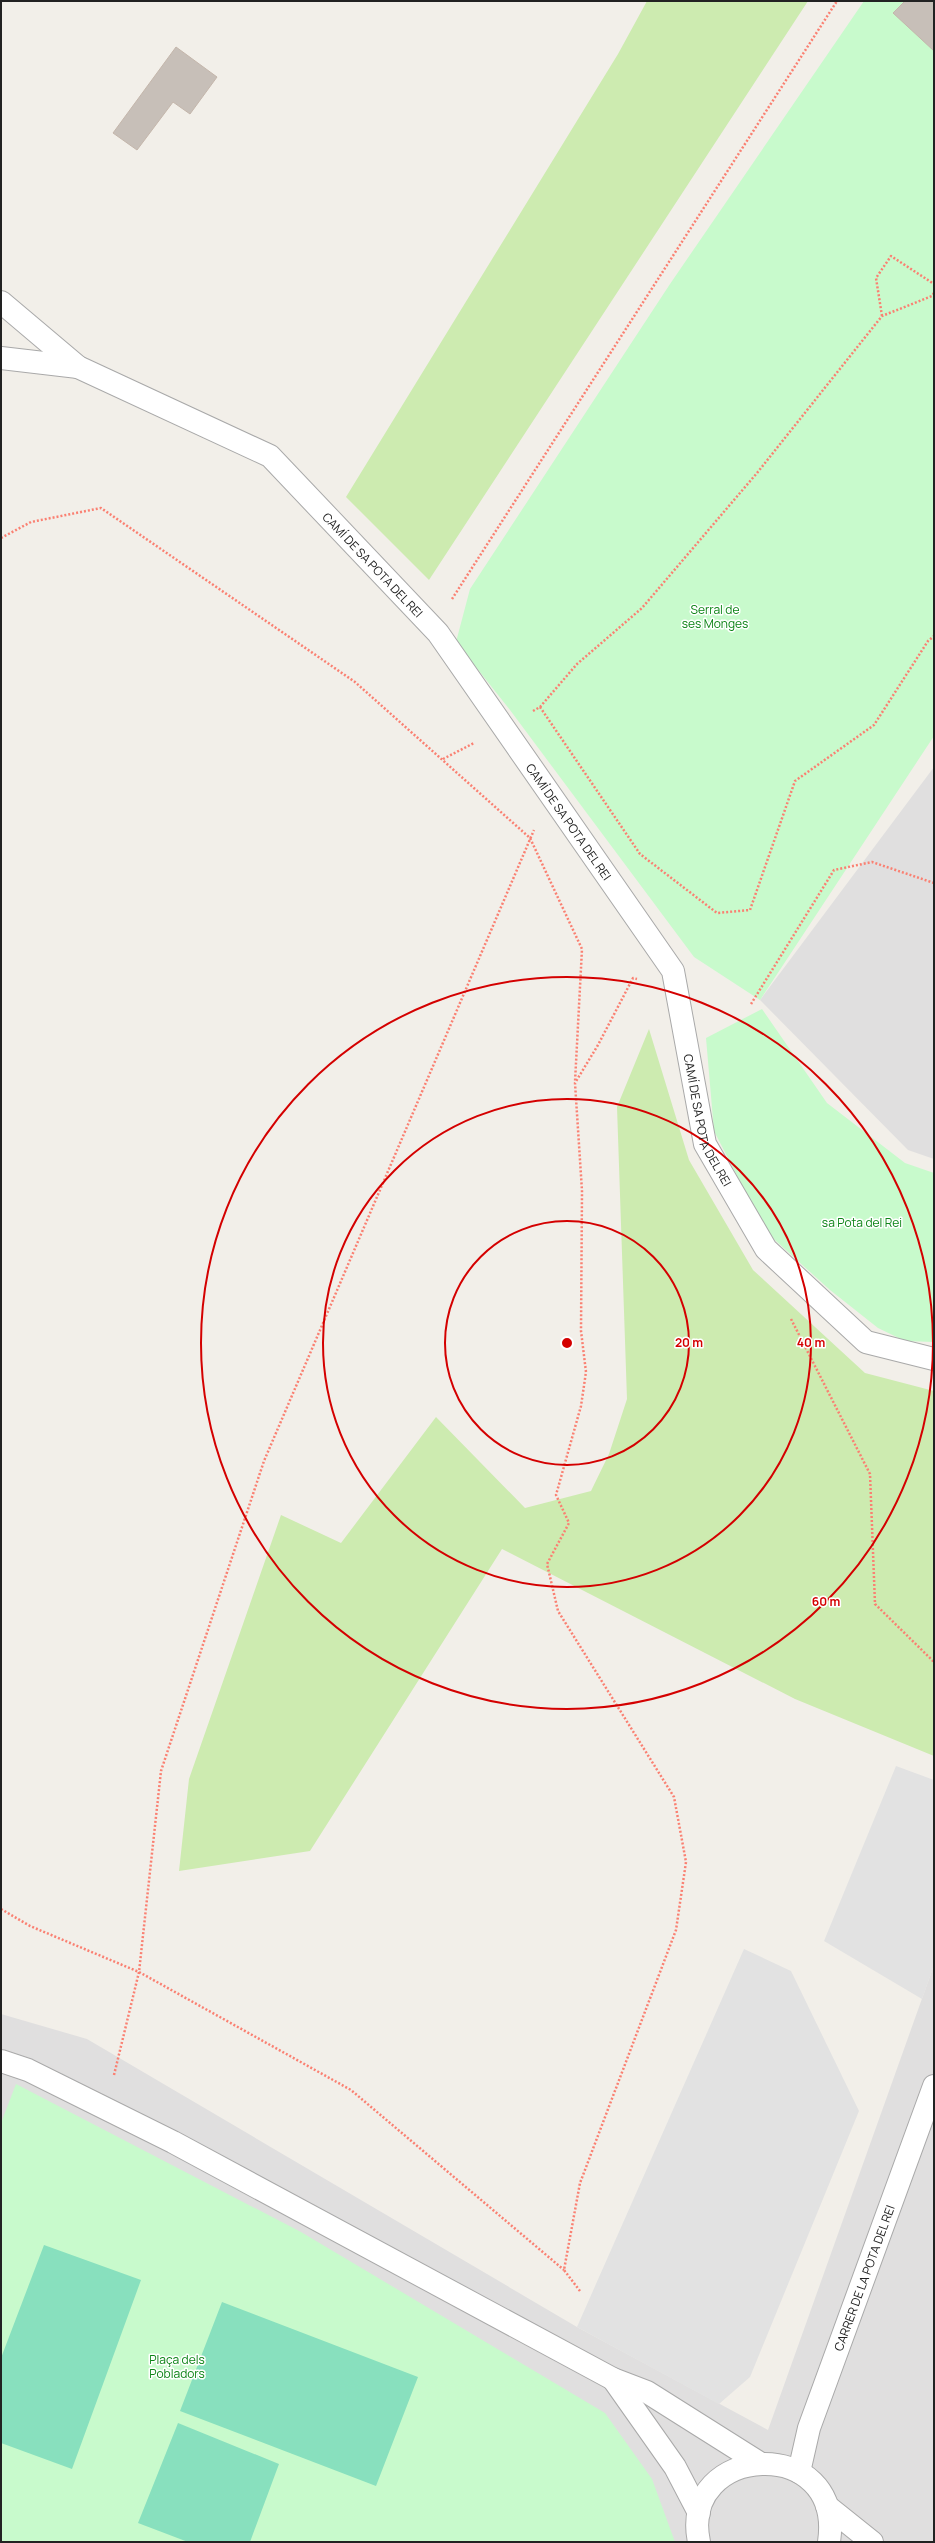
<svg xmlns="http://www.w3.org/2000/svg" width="935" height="2543" viewBox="0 0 935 2543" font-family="Manrope,sans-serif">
	<rect width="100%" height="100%" fill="#f2efe9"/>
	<path fill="#e0dfdf" d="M 934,767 L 934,1159 L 908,1150 L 760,1000 Z
		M 934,1965 L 934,2542 L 1,2542 L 1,2014 L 87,2039 L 577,2327 L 768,2430 Z"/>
	<path fill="#cdebb0" d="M 647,1 L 808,1 L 429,580 L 346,497 L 618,54 Z
		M 649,1029 L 689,1160 L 753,1270 L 865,1373 L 934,1391 L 934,1756 L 795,1699 L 502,1549 L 310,1851 L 179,1871 L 189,1779 L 281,1515 L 341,1543 L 436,1417 L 525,1508 L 591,1491 L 609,1454 L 627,1399 L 617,1107 Z"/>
	<path fill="#c8facc" d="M 864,1 L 934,1 L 934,736 L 760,1000 L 694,957 L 510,710 L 456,642 L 470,589 L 670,284 Z
		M 762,1009 L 827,1103 L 905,1163 L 934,1173 L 934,1342 L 905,1341 L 878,1328 L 830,1290 L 766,1232 L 714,1131 L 706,1038 Z
		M 16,2084 L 301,2232 L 605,2413 L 652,2479 L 675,2542 L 1,2542 L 1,2123 Z"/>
	<path fill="#88e0be" d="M 44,2245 L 141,2280 L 72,2469 L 1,2443 L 1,2358 Z
		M 222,2302 L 418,2377 L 376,2486 L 180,2411 Z
		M 178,2423 L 279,2464 L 250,2542 L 188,2542 L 138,2523 Z"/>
	<path fill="#e2e2e2" d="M 896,1766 L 934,1780 L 934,1965 L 922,1999 L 824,1941 Z
		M 744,1949 L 791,1971 L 859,2111 L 750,2377 L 719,2404 L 577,2327 Z"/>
	<path fill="#c7bfb8" stroke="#c4b6ab" d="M 905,1 L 934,1 L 934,51 L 893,13 Z
		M 176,47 L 217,77 L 190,114 L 173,102 L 137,150 L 113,133 Z"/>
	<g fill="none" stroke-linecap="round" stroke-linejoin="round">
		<g stroke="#a9a9a9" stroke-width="24">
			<g id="minor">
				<path id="s1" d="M 1,302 L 78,367 L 270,456 L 438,633 L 673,971 L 705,1144 L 766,1249 L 866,1342 L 934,1359"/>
				<path d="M 1,358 L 78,367"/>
				<path d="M 1,2061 L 28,2070 L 173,2142 L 613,2379 L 647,2392 L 758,2462"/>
				<path d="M 613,2379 L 675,2467 L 699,2513"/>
				<path id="s2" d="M 799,2472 L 809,2428 L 934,2086"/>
				<path d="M 827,2506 L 872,2542"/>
				<path d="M 699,2542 C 678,2443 845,2433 829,2542"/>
			</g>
		</g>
		<path stroke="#fa8072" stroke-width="2.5" stroke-dasharray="2 2" stroke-linecap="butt" d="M 882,316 L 876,278 L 891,256 L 934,284
			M 1,538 L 31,522 L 101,508 L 355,682 L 530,838 L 582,949 L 575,1082
			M 452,599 L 837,1
			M 540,707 L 640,854 L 717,913 L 750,910 L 795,781 L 874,725 L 928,641 L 934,636
			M 533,711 L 540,707 L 577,664 L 642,608 L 757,473 L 882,316 L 932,296 L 934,293
			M 443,759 L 474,743
			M 751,1004 L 834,870 L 872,862 L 934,883
			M 791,1319 L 870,1474 L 875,1604 L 934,1662
			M 1,1909 L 30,1926 L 139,1972 L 351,2090 L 564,2270
			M 114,2075 L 139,1972 L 161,1771 L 264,1461 L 534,830
			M 580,2291 L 564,2270 L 580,2183 L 676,1930 L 686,1862 L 674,1797 L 558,1611 L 547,1564 L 569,1523 L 556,1495 L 581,1406 L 586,1372 L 581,1331 L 582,1191 L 575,1083 L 598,1045 L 633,978 L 637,979"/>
		<use href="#minor" stroke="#fff" stroke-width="22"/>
	</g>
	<g fill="none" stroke="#d40000" stroke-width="2">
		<circle cx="567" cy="1343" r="122"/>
		<circle cx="567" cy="1343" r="244"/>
		<circle cx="567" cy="1343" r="366"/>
	</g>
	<g text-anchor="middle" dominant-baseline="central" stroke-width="3" stroke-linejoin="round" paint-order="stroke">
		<g font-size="12" fill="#222" stroke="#fff">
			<text stroke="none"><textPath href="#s1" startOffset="462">CAMÍ DE SA POTA DEL REI</textPath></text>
			<text stroke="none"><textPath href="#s1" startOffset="786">CAMÍ DE SA POTA DEL REI</textPath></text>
			<text stroke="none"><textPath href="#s1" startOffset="1122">CAMÍ DE SA POTA DEL REI</textPath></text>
			<text stroke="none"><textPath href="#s2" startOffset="205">CARRER DE LA POTA DEL REI</textPath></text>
		</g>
		<g font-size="12" fill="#0c8416" stroke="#fff">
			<text x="715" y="609">Serral de<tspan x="715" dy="14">ses Monges</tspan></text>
			<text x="862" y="1222">sa Pota del Rei</text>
			<text x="177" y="2359">Plaça dels<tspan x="177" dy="14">Pobladors</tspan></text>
		</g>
	</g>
	<circle cx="567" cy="1343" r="6" fill="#d40000" stroke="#fff" stroke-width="2"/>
	<g font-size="12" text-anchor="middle" font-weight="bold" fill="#d40000" stroke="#fff" stroke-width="3" stroke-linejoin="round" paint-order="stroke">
		<text x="689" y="1347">20 m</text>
		<text x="811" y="1347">40 m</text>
		<text x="826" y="1606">60 m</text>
	</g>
	<rect width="935" height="2543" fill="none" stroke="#222222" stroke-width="4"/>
</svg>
